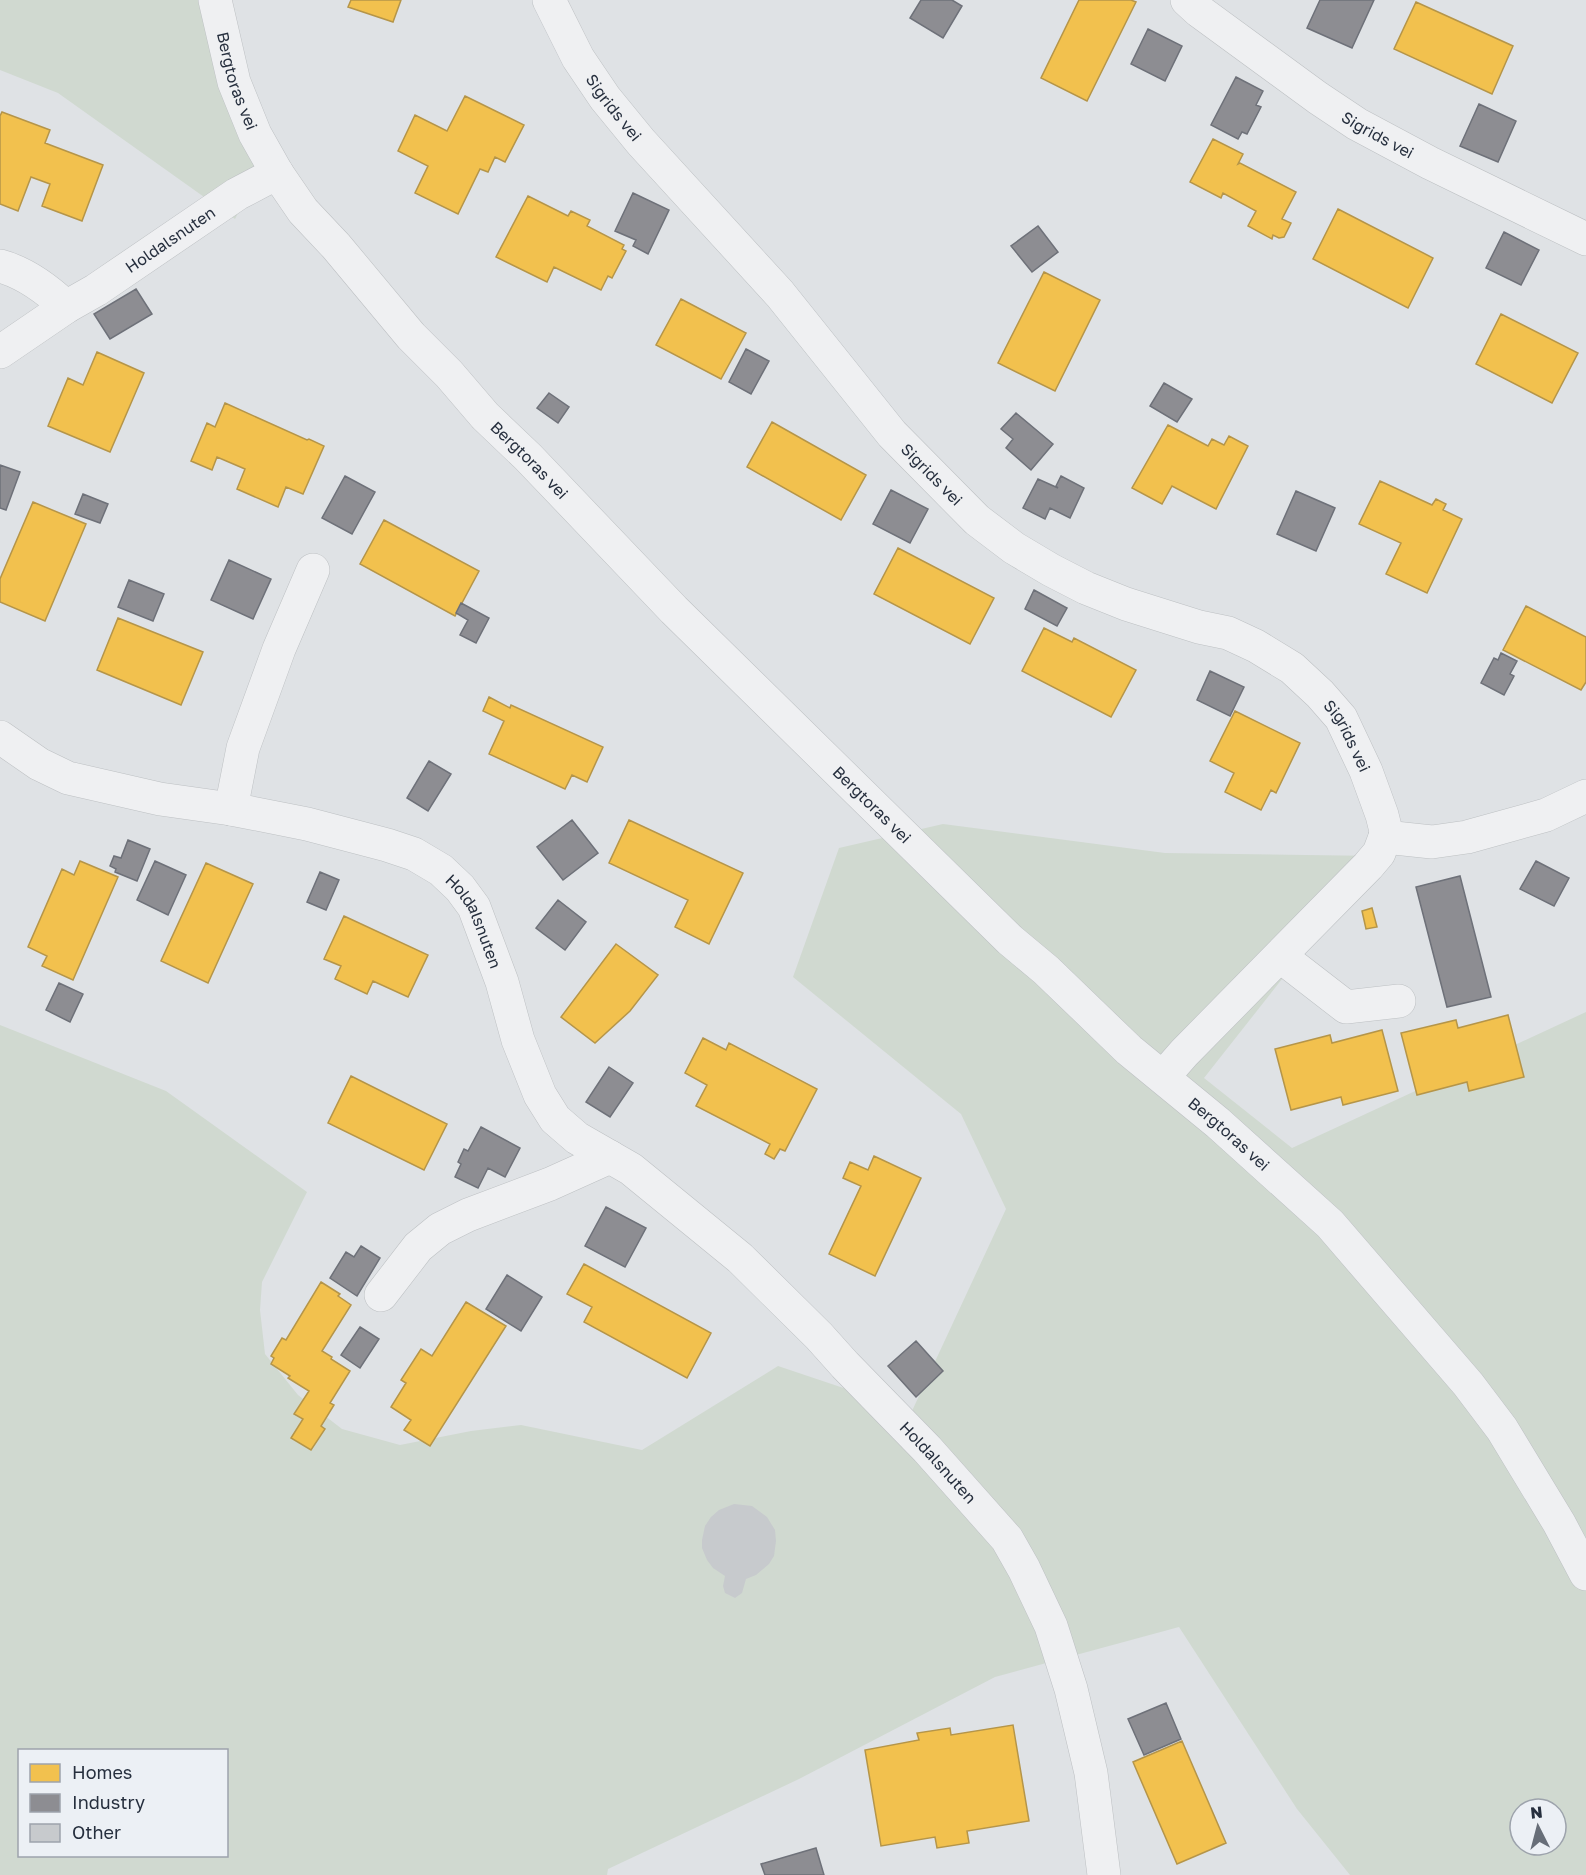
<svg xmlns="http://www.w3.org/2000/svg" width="1586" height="1875" viewBox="0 0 1586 1875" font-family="'Golos Text',sans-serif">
	<rect width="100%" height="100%" fill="#dfe2e5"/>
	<path fill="#d0d9d0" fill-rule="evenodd" d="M 0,0 L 212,0 L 272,148 L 235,219 L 58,93 L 0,70 Z
		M 943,824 L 1165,853 L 1379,856 L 1204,1078 L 1292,1148 L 1586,1012 L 1586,1875 L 1350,1875 L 1297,1809 L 1179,1627 L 995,1677 L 799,1779 L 608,1869 L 607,1875 L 0,1875 L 0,1025 L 166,1091 L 307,1192 L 262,1282 L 260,1310 L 265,1354 L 298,1395 L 342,1429 L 400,1445 L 471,1431 L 521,1425 L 642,1450 L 778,1366 L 912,1411 L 1006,1209 L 961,1114 L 793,977 L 839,848 ZM 20,1750 L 226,1750 L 226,1856 L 20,1856 ZM 1520,1809 L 1556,1809 L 1556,1845 L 1520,1845 Z"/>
	<path fill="#f2c14e" stroke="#b59549" stroke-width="1.5" d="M 351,0 L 401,0 L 393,22 L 348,7 Z
		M 1079,0 L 1131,0 L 1136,2 L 1087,101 L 1041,78 Z
		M 1416,2 L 1513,46 L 1492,94 L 1394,49 Z
		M 465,96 L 524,125 L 505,162 L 495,157 L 488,172 L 480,169 L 458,214 L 415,193 L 428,166 L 398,151 L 415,115 L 447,131 Z
		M 2,112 L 50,130 L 45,143 L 103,165 L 82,221 L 42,206 L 50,184 L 31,177 L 18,211 L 0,204 L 0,116 Z
		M 1213,139 L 1243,154 L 1238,164 L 1240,163 L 1296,192 L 1282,219 L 1291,223 L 1284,237 L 1279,238 L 1273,235 L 1272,239 L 1248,226 L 1256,211 L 1223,193 L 1221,198 L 1190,182 Z
		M 528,196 L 568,216 L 571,211 L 590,220 L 587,226 L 624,245 L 622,249 L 626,251 L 612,278 L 608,276 L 601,290 L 554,267 L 547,282 L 496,257 Z
		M 1338,209 L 1433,258 L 1408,308 L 1313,259 Z
		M 1044,272 L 1100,300 L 1055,391 L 998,363 Z
		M 681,299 L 746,333 L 721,379 L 656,345 Z
		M 1501,314 L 1578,353 L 1552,403 L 1476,364 Z
		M 97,352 L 144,373 L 110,452 L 48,426 L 68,378 L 83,385 Z
		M 225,403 L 307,440 L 309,439 L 324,446 L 303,494 L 286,487 L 278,507 L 237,489 L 245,469 L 217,457 L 212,470 L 191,461 L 207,423 L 215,427 Z
		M 772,422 L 866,475 L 841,520 L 747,467 Z
		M 1168,425 L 1208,446 L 1212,439 L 1224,445 L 1229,436 L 1248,446 L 1216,509 L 1172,486 L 1162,504 L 1132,488 Z
		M 1380,481 L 1432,505 L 1436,499 L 1446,504 L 1443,510 L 1462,519 L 1427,593 L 1386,574 L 1401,543 L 1359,524 Z
		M 33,502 L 86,524 L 45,621 L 0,602 L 0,579 Z
		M 384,520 L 479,571 L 455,616 L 360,564 Z
		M 898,548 L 994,598 L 970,644 L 874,594 Z
		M 1526,606 L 1586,637 L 1586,682 L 1581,690 L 1503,650 Z
		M 118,618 L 203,652 L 181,705 L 97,670 Z
		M 1044,628 L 1072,642 L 1074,638 L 1136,670 L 1111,717 L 1022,671 Z
		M 489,697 L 510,708 L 511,705 L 603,747 L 587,782 L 572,775 L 565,789 L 489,754 L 504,721 L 483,711 Z
		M 1235,711 L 1300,743 L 1276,793 L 1271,790 L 1261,810 L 1225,792 L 1234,773 L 1210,761 Z
		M 629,820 L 743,873 L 709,944 L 675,927 L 688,900 L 609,863 Z
		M 80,861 L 118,877 L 73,980 L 42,966 L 47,956 L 28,947 L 62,869 L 74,875 Z
		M 206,863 L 253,884 L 208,983 L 161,961 Z
		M 1372,908 L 1377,927 L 1366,929 L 1362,911 Z
		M 344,916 L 428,955 L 408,997 L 373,981 L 367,994 L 335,979 L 341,966 L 324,959 Z
		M 616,944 L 658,975 L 630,1011 L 595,1043 L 561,1017 Z
		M 1508,1015 L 1524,1077 L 1469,1091 L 1467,1082 L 1417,1095 L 1401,1033 L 1456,1020 L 1458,1028 Z
		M 1382,1030 L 1398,1091 L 1343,1105 L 1341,1097 L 1291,1110 L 1275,1049 L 1330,1035 L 1332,1043 Z
		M 703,1038 L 726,1050 L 729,1043 L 817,1089 L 785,1151 L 780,1149 L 774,1159 L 765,1154 L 770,1144 L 696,1106 L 707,1085 L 685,1073 Z
		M 351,1076 L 447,1124 L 424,1170 L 328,1123 Z
		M 874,1156 L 921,1178 L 875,1276 L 829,1254 L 861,1186 L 843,1178 L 850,1162 L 868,1170 Z
		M 584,1264 L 711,1333 L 687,1378 L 584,1322 L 592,1307 L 567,1294 Z
		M 321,1282 L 340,1294 L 338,1296 L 351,1305 L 322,1351 L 332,1357 L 331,1359 L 350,1371 L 330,1403 L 334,1405 L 321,1426 L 325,1429 L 311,1450 L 291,1438 L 303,1419 L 294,1414 L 309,1391 L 288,1378 L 290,1376 L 271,1364 L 274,1358 L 271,1356 L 282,1338 L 286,1340 Z
		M 466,1302 L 506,1326 L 430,1446 L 404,1430 L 411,1420 L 391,1407 L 406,1383 L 401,1380 L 421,1349 L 432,1356 Z
		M 1013,1725 L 1029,1821 L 967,1831 L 969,1843 L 937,1848 L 935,1837 L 881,1846 L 865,1750 L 919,1740 L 917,1733 L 950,1728 L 951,1735 Z
		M 1182,1741 L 1226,1843 L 1177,1864 L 1133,1762 Z"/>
	<path fill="#8d8d92" stroke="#6e7179" stroke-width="1.5" d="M 921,0 L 952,0 L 962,6 L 943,38 L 910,18 Z
		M 1320,0 L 1374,0 L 1352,48 L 1307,28 Z
		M 1148,29 L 1182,46 L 1165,81 L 1131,64 Z
		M 1236,77 L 1263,91 L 1256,105 L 1261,107 L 1247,134 L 1242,132 L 1238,139 L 1211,125 Z
		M 1479,104 L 1516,121 L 1498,162 L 1460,146 Z
		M 633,193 L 669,210 L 648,254 L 633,246 L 636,240 L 615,231 Z
		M 1038,226 L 1058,252 L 1032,272 L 1011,246 Z
		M 1504,232 L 1539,250 L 1521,285 L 1486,268 Z
		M 136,289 L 152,314 L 110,339 L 94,314 Z
		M 746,349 L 769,361 L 751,394 L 729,382 Z
		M 1164,383 L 1192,399 L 1177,422 L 1150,406 Z
		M 549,393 L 569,407 L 558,423 L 537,408 Z
		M 1016,413 L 1053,444 L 1031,470 L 1006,448 L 1013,439 L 1001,429 Z
		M 0,465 L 20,472 L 6,510 L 0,508 Z
		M 345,476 L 375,492 L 352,534 L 322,518 Z
		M 1061,476 L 1084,488 L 1070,518 L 1050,508 L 1045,519 L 1023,508 L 1038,479 L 1058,488 L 1056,486 Z
		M 891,490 L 928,509 L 910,543 L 873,524 Z
		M 1296,491 L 1335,508 L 1316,551 L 1277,534 Z
		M 83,494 L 108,504 L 100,523 L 75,514 Z
		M 229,560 L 271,579 L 253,619 L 211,600 Z
		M 129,580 L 164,594 L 153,621 L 118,607 Z
		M 1034,590 L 1067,608 L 1057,626 L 1025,609 Z
		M 461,603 L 489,618 L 476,643 L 460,635 L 468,620 L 456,613 Z
		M 1501,653 L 1517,661 L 1510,674 L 1514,676 L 1504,695 L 1481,683 L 1494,658 L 1498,660 Z
		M 1210,671 L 1244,687 L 1230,716 L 1197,700 Z
		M 429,761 L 451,774 L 428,811 L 407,798 Z
		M 572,820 L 598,853 L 563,880 L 537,847 Z
		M 128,840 L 150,849 L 137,881 L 115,872 L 116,869 L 110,866 L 114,856 L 121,858 Z
		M 155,861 L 186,875 L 168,915 L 137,900 Z
		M 1536,861 L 1569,878 L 1554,906 L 1520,889 Z
		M 320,872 L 339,880 L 326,910 L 307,902 Z
		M 1460,876 L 1491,997 L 1447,1007 L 1416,887 Z
		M 558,900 L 586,922 L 565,950 L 536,928 Z
		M 59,983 L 83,994 L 70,1022 L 46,1010 Z
		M 609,1067 L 633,1083 L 610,1117 L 586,1102 Z
		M 481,1127 L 520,1148 L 505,1177 L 488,1168 L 478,1188 L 455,1177 L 461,1164 L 458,1162 L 464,1149 L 468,1151 Z
		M 606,1207 L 646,1228 L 625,1267 L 585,1246 Z
		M 361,1246 L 380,1258 L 357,1296 L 330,1278 L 346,1252 L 354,1257 Z
		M 507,1275 L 542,1297 L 521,1331 L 486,1309 Z
		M 360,1327 L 379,1339 L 360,1368 L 341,1355 Z
		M 916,1341 L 943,1371 L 916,1397 L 888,1366 Z
		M 1166,1703 L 1181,1739 L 1144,1755 L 1128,1719 Z
		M 816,1848 L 824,1875 L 765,1875 L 761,1864 Z"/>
	<path fill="#c7cacd" d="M 734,1504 L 752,1506 L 767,1517 L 775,1530 L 776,1541 L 774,1556 L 769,1564 L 756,1575 L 746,1579 L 742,1593 L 735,1598 L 725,1593 L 723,1586 L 725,1576 L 713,1568 L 707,1560 L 702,1548 L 702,1540 L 705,1526 L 711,1517 L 719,1510 Z"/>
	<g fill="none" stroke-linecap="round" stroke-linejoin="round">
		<g stroke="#bdc0c3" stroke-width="34">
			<g id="minor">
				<path id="s1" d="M 215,0 L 234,82 L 255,134 L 277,173 L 303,211 L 336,246 L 411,336 L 449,374 L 485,416 L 528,457 L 674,610 L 1010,940 L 1046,970 L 1129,1050 L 1218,1123 L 1330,1224 L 1468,1384 L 1502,1429 L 1559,1523 L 1586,1574"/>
				<path id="s2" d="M 549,0 L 578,58 L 605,98 L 641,142 L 780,294 L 892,434 L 977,520 L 1014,548 L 1051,570 L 1086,588 L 1126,604 L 1199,627 L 1228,633 L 1256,646 L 1292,668 L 1320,694 L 1341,718 L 1366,771 L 1382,815 L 1386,831 L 1385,837 L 1379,853 L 1368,866 L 1184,1053 L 1163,1077"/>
				<path id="s3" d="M 1187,0 L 1199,11 L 1318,98 L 1357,124 L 1430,163 L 1586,239"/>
				<path d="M 0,266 C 26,273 47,289 66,307"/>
				<path id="s4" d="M 0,352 L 66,307 L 96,290 L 237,194 L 277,173"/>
				<path id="s5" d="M 0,737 L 39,764 L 68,778 L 160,799 L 231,809 L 307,824 L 387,845 L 414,854 L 441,870 L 460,888 L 474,907 L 502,982 L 518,1040 L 540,1095 L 555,1119 L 577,1138 L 631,1169 L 740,1258 L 819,1336 L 845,1365 L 927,1449 L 1007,1539 L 1024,1569 L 1051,1626 L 1071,1689 L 1091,1773 L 1104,1875"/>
				<path d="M 231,809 L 243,748 L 279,649 L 313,570"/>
				<path d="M 1385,837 L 1432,842 L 1467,837 L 1546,815 L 1586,796"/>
				<path d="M 1280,956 L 1346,1007 L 1399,1001"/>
				<path d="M 381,1295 L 418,1247 L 440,1229 L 468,1215 L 550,1184 L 610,1157"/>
			</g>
		</g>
		<use href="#minor" stroke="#eff0f2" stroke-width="33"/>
	</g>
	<g text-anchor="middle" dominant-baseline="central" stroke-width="6" stroke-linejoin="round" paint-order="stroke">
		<g font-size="16" fill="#262f3e" stroke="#ecf0f5">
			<text stroke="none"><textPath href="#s1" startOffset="84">Bergtoras vei</textPath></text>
			<text stroke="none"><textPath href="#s2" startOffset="126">Sigrids vei</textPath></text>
			<text stroke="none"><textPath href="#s3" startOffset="234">Sigrids vei</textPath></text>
			<text stroke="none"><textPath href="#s4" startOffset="204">Holdalsnuten</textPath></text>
			<text stroke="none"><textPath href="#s1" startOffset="568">Bergtoras vei</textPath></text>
			<text stroke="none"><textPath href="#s2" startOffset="612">Sigrids vei</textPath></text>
			<text stroke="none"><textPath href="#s2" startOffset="1116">Sigrids vei</textPath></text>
			<text stroke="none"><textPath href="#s1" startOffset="1054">Bergtoras vei</textPath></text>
			<text stroke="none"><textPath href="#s5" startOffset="528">Holdalsnuten</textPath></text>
			<text stroke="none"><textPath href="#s1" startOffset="1540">Bergtoras vei</textPath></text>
			<text stroke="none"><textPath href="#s5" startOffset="1260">Holdalsnuten</textPath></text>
		</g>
	</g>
	<rect x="18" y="1749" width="210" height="108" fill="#ecf0f5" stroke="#9da3ac" stroke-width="1.5"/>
	<rect x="30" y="1764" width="30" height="18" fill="#f2c14e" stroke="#9da3ac" stroke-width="1.5"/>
	<text x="72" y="1779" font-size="18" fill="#262f3e">Homes</text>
	<rect x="30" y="1794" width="30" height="18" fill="#8d8d92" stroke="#9da3ac" stroke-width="1.5"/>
	<text x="72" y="1809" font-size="18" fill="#262f3e">Industry</text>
	<rect x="30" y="1824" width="30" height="18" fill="#c7cacd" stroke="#9da3ac" stroke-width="1.5"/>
	<text x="72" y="1839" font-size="18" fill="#262f3e">Other</text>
	<g transform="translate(1538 1827) rotate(354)"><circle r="28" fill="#ecf0f5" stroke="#9da3ac" stroke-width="1.5"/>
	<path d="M0-4.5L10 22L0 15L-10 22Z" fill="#676e78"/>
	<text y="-9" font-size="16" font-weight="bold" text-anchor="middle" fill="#262f3e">N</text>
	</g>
</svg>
